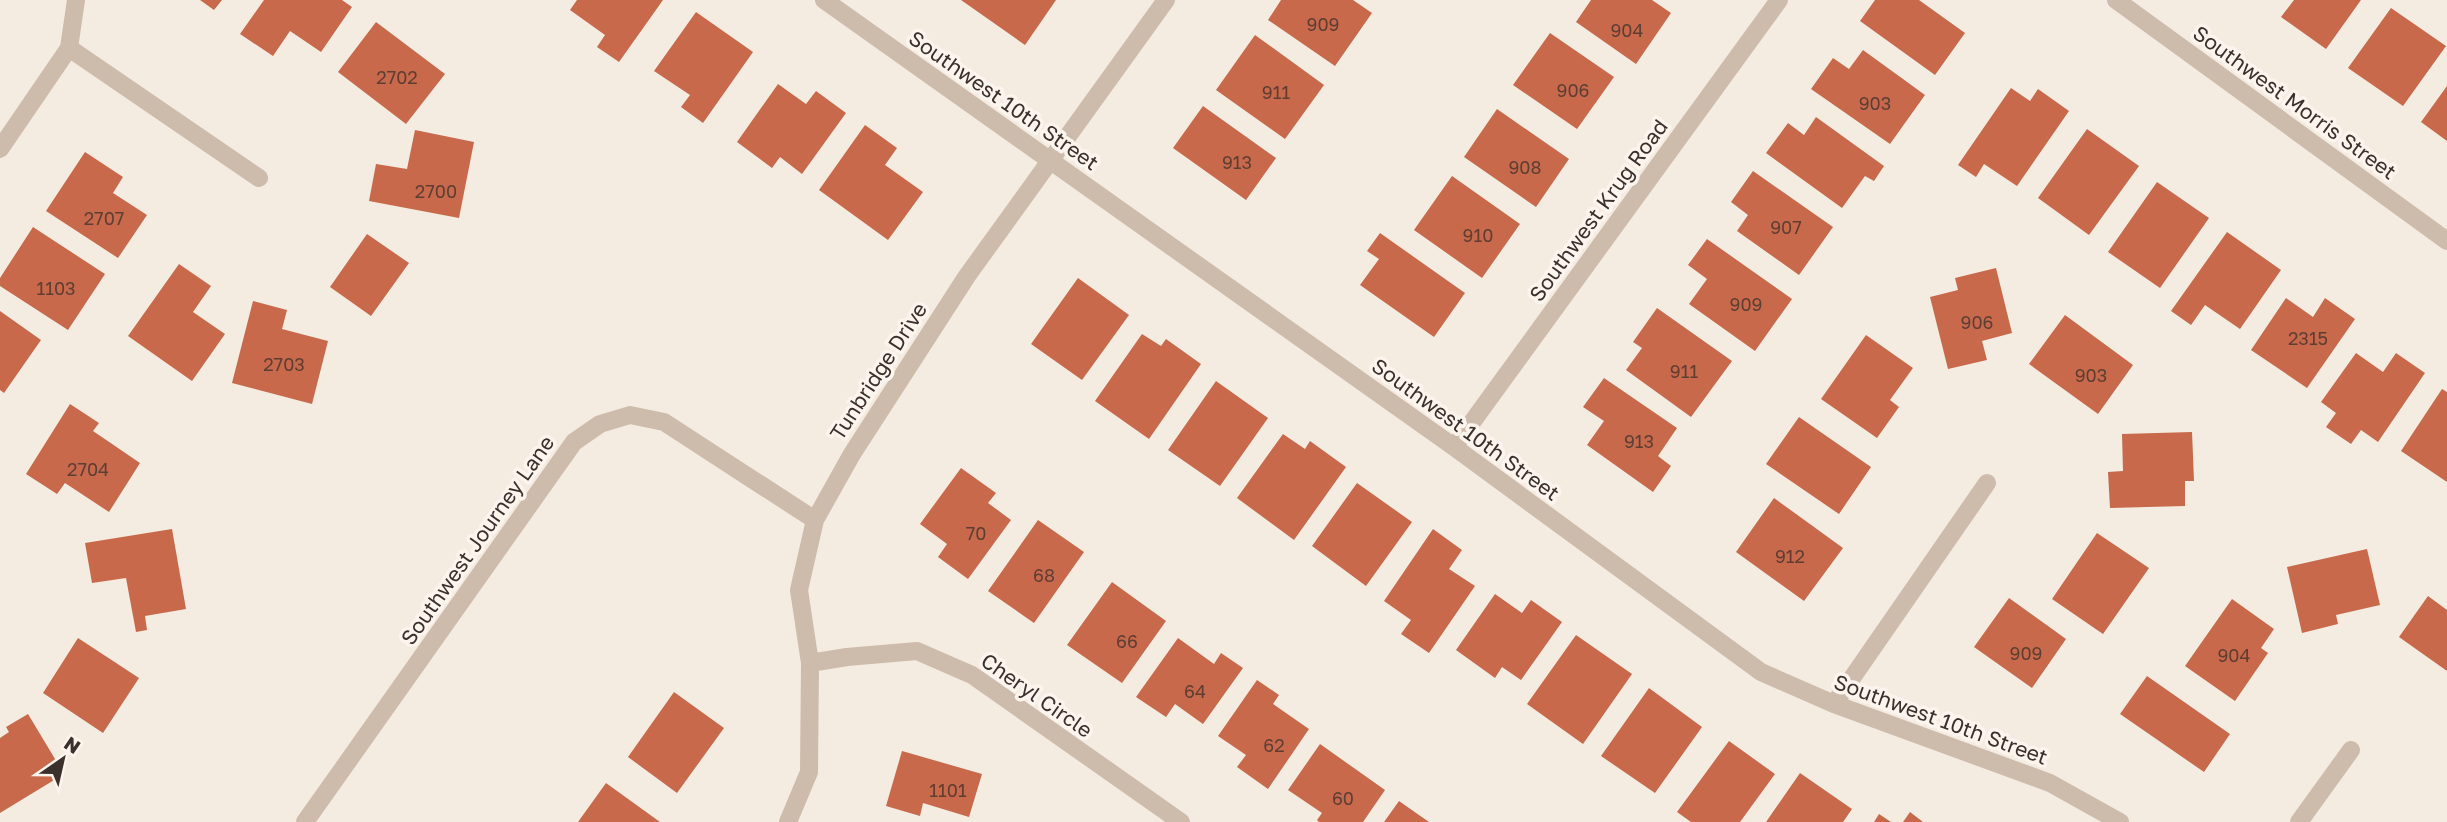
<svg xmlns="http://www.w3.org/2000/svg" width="2447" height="822" viewBox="0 0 2447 822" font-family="'Golos Text',sans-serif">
	<rect width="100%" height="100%" fill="#f4ebe1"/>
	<path fill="#c8694b" d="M 200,0 L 222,0 L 214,10 Z
		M 264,0 L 342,0 L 352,7 L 321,52 L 290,31 L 273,56 L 240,34 Z
		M 577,0 L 663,0 L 619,62 L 597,47 L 605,35 L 570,10 Z
		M 961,0 L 1056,0 L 1025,45 Z
		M 1281,0 L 1353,0 L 1372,13 L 1335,66 L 1268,20 Z
		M 1591,0 L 1652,0 L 1671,13 L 1636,64 L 1576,22 Z
		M 1875,0 L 1919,0 L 1965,33 L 1935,75 L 1860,21 Z
		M 2294,0 L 2361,0 L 2326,49 L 2281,17 Z
		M 2391,8 L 2446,46 L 2403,106 L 2348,68 Z
		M 696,12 L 753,52 L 703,123 L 681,107 L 690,95 L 654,71 Z
		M 376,22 L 445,74 L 406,124 L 338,72 Z
		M 1550,33 L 1614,77 L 1577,129 L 1513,85 Z
		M 1255,35 L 1324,85 L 1285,139 L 1216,90 Z
		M 1863,50 L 1925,95 L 1890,144 L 1811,89 L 1833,58 L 1849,69 Z
		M 778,84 L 806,104 L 816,91 L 846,113 L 802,174 L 780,157 L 772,168 L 737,142 Z
		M 2447,86 L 2447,141 L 2421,122 Z
		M 2011,88 L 2030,101 L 2038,89 L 2069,111 L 2017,186 L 1984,164 L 1976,177 L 1958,165 Z
		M 1203,106 L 1276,158 L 1246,200 L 1173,148 Z
		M 1497,109 L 1569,159 L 1536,207 L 1464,157 Z
		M 1816,117 L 1884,166 L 1874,181 L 1865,176 L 1842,208 L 1766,153 L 1788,123 L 1804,135 Z
		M 865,125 L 897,148 L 885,165 L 923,192 L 888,240 L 819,190 Z
		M 2087,129 L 2139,166 L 2089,235 L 2038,198 Z
		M 415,130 L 474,142 L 459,218 L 369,201 L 376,164 L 407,169 Z
		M 85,152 L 123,177 L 113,193 L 147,215 L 118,258 L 46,211 Z
		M 1753,171 L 1833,227 L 1799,275 L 1737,231 L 1748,215 L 1731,202 Z
		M 1452,176 L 1520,224 L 1482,278 L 1414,230 Z
		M 2157,182 L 2209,218 L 2160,288 L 2108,252 Z
		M 33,227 L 105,274 L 68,330 L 0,286 L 0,278 Z
		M 2227,232 L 2281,270 L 2240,329 L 2205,305 L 2191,325 L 2171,311 Z
		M 1380,233 L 1465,293 L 1434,337 L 1360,285 L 1379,259 L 1367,251 Z
		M 367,234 L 409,263 L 371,316 L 330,287 Z
		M 1707,239 L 1792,299 L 1755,351 L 1689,304 L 1707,279 L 1688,265 Z
		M 179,264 L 211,286 L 193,312 L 225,334 L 192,381 L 128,336 Z
		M 1996,268 L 2012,333 L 1982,341 L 1987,360 L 1948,369 L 1930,297 L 1958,290 L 1955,278 Z
		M 1078,278 L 1129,315 L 1082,380 L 1031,344 Z
		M 2286,298 L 2313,317 L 2325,298 L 2355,319 L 2307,388 L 2251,350 Z
		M 253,301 L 287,310 L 282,329 L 328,341 L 312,404 L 232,383 Z
		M 1657,308 L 1732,361 L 1691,417 L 1626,370 L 1642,348 L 1633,342 Z
		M 0,311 L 41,340 L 4,393 L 0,390 Z
		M 2065,315 L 2133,365 L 2098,414 L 2029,364 Z
		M 1142,334 L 1161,346 L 1166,339 L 1201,364 L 1149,439 L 1095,401 Z
		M 1866,335 L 1913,368 L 1890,400 L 1899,407 L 1877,438 L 1821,399 Z
		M 2356,353 L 2383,372 L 2396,353 L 2425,373 L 2378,442 L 2361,430 L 2351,444 L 2326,427 L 2336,413 L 2321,402 Z
		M 1604,378 L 1677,428 L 1658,456 L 1671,466 L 1653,492 L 1587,445 L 1604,421 L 1583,407 Z
		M 1216,381 L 1268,418 L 1220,486 L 1168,450 Z
		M 2442,389 L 2447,392 L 2447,482 L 2401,451 Z
		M 70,404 L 99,423 L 93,431 L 140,463 L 109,512 L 65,483 L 57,494 L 26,474 Z
		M 1799,417 L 1871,467 L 1839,514 L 1766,464 Z
		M 2192,432 L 2194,481 L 2185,481 L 2185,506 L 2110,508 L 2108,472 L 2123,471 L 2122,434 Z
		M 1283,434 L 1305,449 L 1310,441 L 1346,467 L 1294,540 L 1237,498 Z
		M 961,468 L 996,493 L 988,503 L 1011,520 L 968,579 L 938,557 L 947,544 L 920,524 Z
		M 1357,483 L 1412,522 L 1366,586 L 1312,546 Z
		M 1774,498 L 1843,548 L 1804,601 L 1736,552 Z
		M 1038,520 L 1084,552 L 1034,623 L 988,591 Z
		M 172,529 L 186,609 L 145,616 L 147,630 L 136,632 L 126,578 L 92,583 L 85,543 Z
		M 1433,529 L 1462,550 L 1449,569 L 1475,586 L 1429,653 L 1401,634 L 1411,620 L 1384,601 Z
		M 2097,533 L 2149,568 L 2103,634 L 2052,599 Z
		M 2367,549 L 2380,605 L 2336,615 L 2338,624 L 2302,633 L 2287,567 Z
		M 1112,582 L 1166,621 L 1122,683 L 1067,645 Z
		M 1495,594 L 1522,613 L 1531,600 L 1562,622 L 1521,680 L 1502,667 L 1495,678 L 1456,650 Z
		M 2428,596 L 2447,610 L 2447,671 L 2399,637 Z
		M 2009,598 L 2066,639 L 2032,688 L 1974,647 Z
		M 2232,599 L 2274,629 L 2261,648 L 2268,653 L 2235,701 L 2185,666 Z
		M 1576,635 L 1632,674 L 1583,744 L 1527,704 Z
		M 78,638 L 139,678 L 103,733 L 43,693 Z
		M 1178,638 L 1214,664 L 1221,653 L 1243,668 L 1203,724 L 1175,704 L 1166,717 L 1136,697 Z
		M 2147,676 L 2230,734 L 2204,772 L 2120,714 Z
		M 1257,680 L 1279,695 L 1273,704 L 1309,729 L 1268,789 L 1237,767 L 1246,755 L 1218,736 Z
		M 1649,688 L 1702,727 L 1655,793 L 1601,756 Z
		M 674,692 L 724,728 L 677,793 L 628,757 Z
		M 28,714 L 64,774 L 0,813 L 0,738 L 9,732 L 6,727 Z
		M 1729,741 L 1775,774 L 1740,822 L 1691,822 L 1677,812 Z
		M 1320,744 L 1385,790 L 1363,822 L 1319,822 L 1317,820 L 1322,813 L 1288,790 Z
		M 902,751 L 982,774 L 969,817 L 923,803 L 920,816 L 886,806 Z
		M 1800,773 L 1852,809 L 1843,822 L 1766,822 Z
		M 606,783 L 660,822 L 578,822 Z
		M 1399,801 L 1429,822 L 1384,822 Z
		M 1910,812 L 1923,822 L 1903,822 Z
		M 1879,814 L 1891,822 L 1874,822 Z"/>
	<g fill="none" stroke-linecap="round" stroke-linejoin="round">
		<path stroke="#cdbbac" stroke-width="18" d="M 824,0 L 1454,447 L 1761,672 L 1834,704 L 2050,783 L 2120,822
			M 2116,0 L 2447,241
			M 69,48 L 259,178
			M 0,149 L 69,48 L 76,0
			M 1454,447 L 1779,0
			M 810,663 L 847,657 L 917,651 L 972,675 L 1181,822
			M 1834,704 L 1987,483
			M 305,822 L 574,442 L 600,424 L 630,415 L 664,422 L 815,520
			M 788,822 L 809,772 L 810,663 L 799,590 L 815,520 L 852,454 L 967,276 L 1166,0
			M 2299,822 L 2351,750"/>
	</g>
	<g text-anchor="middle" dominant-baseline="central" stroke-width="7" stroke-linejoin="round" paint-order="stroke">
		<g font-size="18" fill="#5e3e33">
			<text x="1323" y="24">909</text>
			<text x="1627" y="30">904</text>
			<text x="397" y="77">2702</text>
			<text x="1573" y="90">906</text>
			<text x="1276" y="92">911</text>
			<text x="1875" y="103">903</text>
			<text x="1237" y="162">913</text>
			<text x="1525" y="167">908</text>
			<text x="436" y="191">2700</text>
			<text x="104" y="218">2707</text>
			<text x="1786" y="227">907</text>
			<text x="1478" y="235">910</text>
			<text x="56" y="288">1103</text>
			<text x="1746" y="304">909</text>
			<text x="1977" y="322">906</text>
			<text x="2308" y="338">2315</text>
			<text x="284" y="364">2703</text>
			<text x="1684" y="371">911</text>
			<text x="2091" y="375">903</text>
			<text x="1639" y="441">913</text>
			<text x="88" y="469">2704</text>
			<text x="976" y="533">70</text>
			<text x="1790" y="556">912</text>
			<text x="1044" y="575">68</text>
			<text x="1127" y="641">66</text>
			<text x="2026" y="653">909</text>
			<text x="2234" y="655">904</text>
			<text x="1195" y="691">64</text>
			<text x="1274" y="745">62</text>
			<text x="948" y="790">1101</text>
			<text x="1343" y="798">60</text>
		</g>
		<g font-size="21" fill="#3b302b" stroke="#fbf5ee">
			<text transform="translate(1004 100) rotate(35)">Southwest 10th Street</text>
			<text transform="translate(2295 102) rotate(36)">Southwest Morris Street</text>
			<text transform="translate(1598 210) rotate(-54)">Southwest Krug Road</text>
			<text transform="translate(878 371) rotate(-57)">Tunbridge Drive</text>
			<text transform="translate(1466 429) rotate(36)">Southwest 10th Street</text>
			<text transform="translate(477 540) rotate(-55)">Southwest Journey Lane</text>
			<text transform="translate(1037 695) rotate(35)">Cheryl Circle</text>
			<text transform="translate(1941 719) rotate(20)">Southwest 10th Street</text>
		</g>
	</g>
	<g transform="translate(63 759) rotate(34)" stroke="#fbf5ee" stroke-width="5" paint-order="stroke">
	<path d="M0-5L12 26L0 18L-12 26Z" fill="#3b302b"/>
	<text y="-10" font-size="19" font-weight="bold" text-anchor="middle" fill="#3b302b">N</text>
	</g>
</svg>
